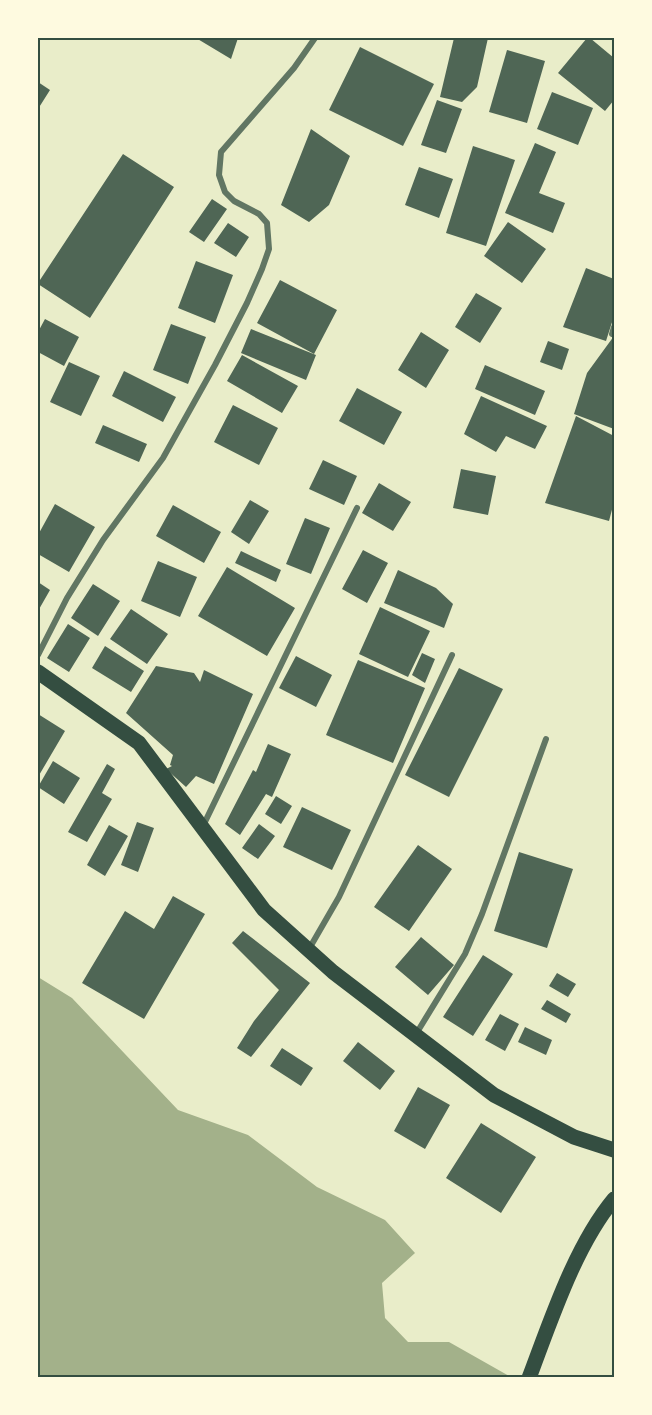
<svg xmlns="http://www.w3.org/2000/svg" width="652" height="1415" viewBox="0 0 652 1415" font-family="'Titillium Web',sans-serif">
	<rect width="100%" height="100%" fill="#e9edc9"/>
	<path fill="#a3b18a" d="M 38,977 L 72,998 L 178,1110 L 248,1135 L 317,1187 L 385,1220 L 415,1253 L 382,1283 L 385,1318 L 408,1342 L 449,1342 L 511,1377 L 38,1377 Z"/>
	<path fill="#4f6655" d="M 196,38 L 238,38 L 231,59 Z
		M 454,38 L 488,38 L 477,87 L 462,102 L 440,97 Z
		M 587,38 L 590,38 L 614,58 L 614,100 L 605,111 L 558,73 Z
		M 360,47 L 434,84 L 403,146 L 329,110 Z
		M 507,50 L 545,61 L 527,123 L 489,112 Z
		M 38,82 L 50,90 L 38,109 Z
		M 552,92 L 593,108 L 578,145 L 537,129 Z
		M 437,100 L 462,109 L 446,153 L 421,145 Z
		M 311,129 L 350,156 L 329,205 L 309,222 L 281,205 Z
		M 535,143 L 556,152 L 539,193 L 565,203 L 553,233 L 505,213 Z
		M 473,146 L 515,160 L 486,246 L 446,233 Z
		M 123,154 L 174,187 L 90,318 L 38,284 L 38,283 Z
		M 419,167 L 453,179 L 439,218 L 405,205 Z
		M 212,199 L 227,209 L 204,242 L 189,232 Z
		M 508,222 L 546,249 L 522,283 L 484,256 Z
		M 228,223 L 249,237 L 236,257 L 214,243 Z
		M 196,261 L 233,275 L 215,323 L 178,308 Z
		M 586,268 L 614,279 L 614,316 L 606,341 L 563,327 Z
		M 280,280 L 337,310 L 314,354 L 257,323 Z
		M 476,293 L 502,308 L 480,343 L 455,327 Z
		M 45,319 L 79,337 L 64,366 L 38,352 L 38,332 Z
		M 171,324 L 206,337 L 188,384 L 153,370 Z
		M 251,329 L 316,355 L 306,380 L 241,353 Z
		M 421,332 L 449,350 L 426,388 L 398,370 Z
		M 614,336 L 614,429 L 574,414 L 587,373 Z
		M 548,341 L 569,349 L 562,370 L 540,362 Z
		M 242,355 L 298,386 L 282,413 L 227,381 Z
		M 69,362 L 100,376 L 81,416 L 50,402 Z
		M 485,365 L 545,391 L 535,415 L 475,389 Z
		M 124,371 L 176,397 L 163,422 L 112,396 Z
		M 357,388 L 402,412 L 384,445 L 339,421 Z
		M 481,396 L 547,426 L 535,449 L 506,436 L 496,452 L 464,434 Z
		M 233,405 L 278,428 L 259,465 L 214,442 Z
		M 576,416 L 614,436 L 614,502 L 609,521 L 545,503 Z
		M 103,425 L 147,444 L 139,462 L 95,443 Z
		M 323,460 L 357,476 L 344,505 L 309,489 Z
		M 461,469 L 496,476 L 488,515 L 453,508 Z
		M 379,483 L 411,502 L 393,531 L 362,513 Z
		M 250,500 L 269,511 L 249,544 L 231,532 Z
		M 55,504 L 95,527 L 69,572 L 38,554 L 38,535 Z
		M 173,505 L 221,532 L 204,563 L 156,536 Z
		M 305,518 L 330,528 L 311,574 L 286,564 Z
		M 363,550 L 388,563 L 367,603 L 342,589 Z
		M 241,551 L 281,570 L 276,582 L 235,563 Z
		M 158,561 L 197,577 L 180,617 L 141,601 Z
		M 227,567 L 295,608 L 267,656 L 198,616 Z
		M 398,570 L 436,588 L 453,604 L 444,628 L 384,603 Z
		M 38,582 L 50,590 L 38,611 Z
		M 93,584 L 120,601 L 98,636 L 71,618 Z
		M 380,607 L 430,631 L 408,677 L 359,654 Z
		M 131,609 L 168,634 L 147,664 L 110,639 Z
		M 68,624 L 90,638 L 69,672 L 47,658 Z
		M 105,646 L 144,671 L 131,692 L 92,668 Z
		M 422,653 L 435,659 L 425,683 L 412,675 Z
		M 296,656 L 332,675 L 316,707 L 279,688 Z
		M 358,660 L 425,688 L 393,763 L 326,735 Z
		M 156,666 L 194,673 L 200,682 L 204,670 L 253,694 L 214,784 L 196,776 L 186,787 L 166,769 L 172,766 L 170,765 L 173,755 L 126,713 Z
		M 459,668 L 503,689 L 449,797 L 405,775 Z
		M 38,714 L 65,731 L 38,777 Z
		M 268,744 L 291,754 L 272,797 L 266,794 L 240,835 L 225,824 L 253,770 L 256,772 Z
		M 53,761 L 80,778 L 64,804 L 38,787 Z
		M 107,764 L 115,769 L 102,793 L 112,799 L 87,842 L 68,832 Z
		M 276,796 L 292,806 L 281,824 L 265,814 Z
		M 302,807 L 351,830 L 332,870 L 283,847 Z
		M 137,822 L 154,828 L 138,872 L 121,865 Z
		M 259,824 L 275,836 L 258,859 L 242,848 Z
		M 109,825 L 128,836 L 105,876 L 87,865 Z
		M 418,845 L 452,869 L 409,931 L 374,907 Z
		M 519,852 L 573,869 L 547,948 L 494,931 Z
		M 173,896 L 205,914 L 144,1019 L 82,983 L 125,911 L 154,929 Z
		M 243,931 L 310,983 L 251,1057 L 237,1048 L 254,1021 L 279,990 L 232,943 Z
		M 421,937 L 454,965 L 428,995 L 395,967 Z
		M 483,955 L 513,974 L 473,1036 L 443,1017 Z
		M 557,973 L 576,984 L 568,997 L 549,986 Z
		M 547,1000 L 571,1014 L 566,1023 L 541,1009 Z
		M 500,1014 L 519,1024 L 505,1051 L 485,1040 Z
		M 525,1027 L 552,1040 L 546,1055 L 518,1042 Z
		M 358,1042 L 395,1071 L 380,1090 L 343,1061 Z
		M 282,1048 L 313,1068 L 301,1086 L 270,1066 Z
		M 418,1087 L 450,1105 L 425,1149 L 394,1131 Z
		M 481,1123 L 536,1157 L 501,1213 L 446,1178 Z"/>
	<g fill="none" stroke-linecap="round" stroke-linejoin="round">
		<path stroke="#617663" stroke-width="6" d="M 612,334 L 614,327
			M 38,655 L 67,598 L 103,540 L 163,458 L 215,365 L 247,303 L 262,269 L 269,249 L 267,223 L 259,214 L 234,201 L 225,192 L 219,175 L 221,152 L 294,68 L 315,38
			M 203,826 L 357,508
			M 309,949 L 339,897 L 452,655
			M 416,1034 L 465,954 L 482,914 L 546,739"/>
		<path stroke="#344e41" stroke-width="15" d="M 38,672 L 139,743 L 264,910 L 333,972 L 494,1095 L 574,1137 L 614,1150
			M 529,1378 C 551,1320 575,1246 614,1199"/>
	</g>
	<rect width="652" height="1415" fill="none" stroke="#fefae0" stroke-width="78"/>
	<rect x="39" y="39" width="574" height="1337" fill="none" stroke="#344e41" stroke-width="2"/>
</svg>
